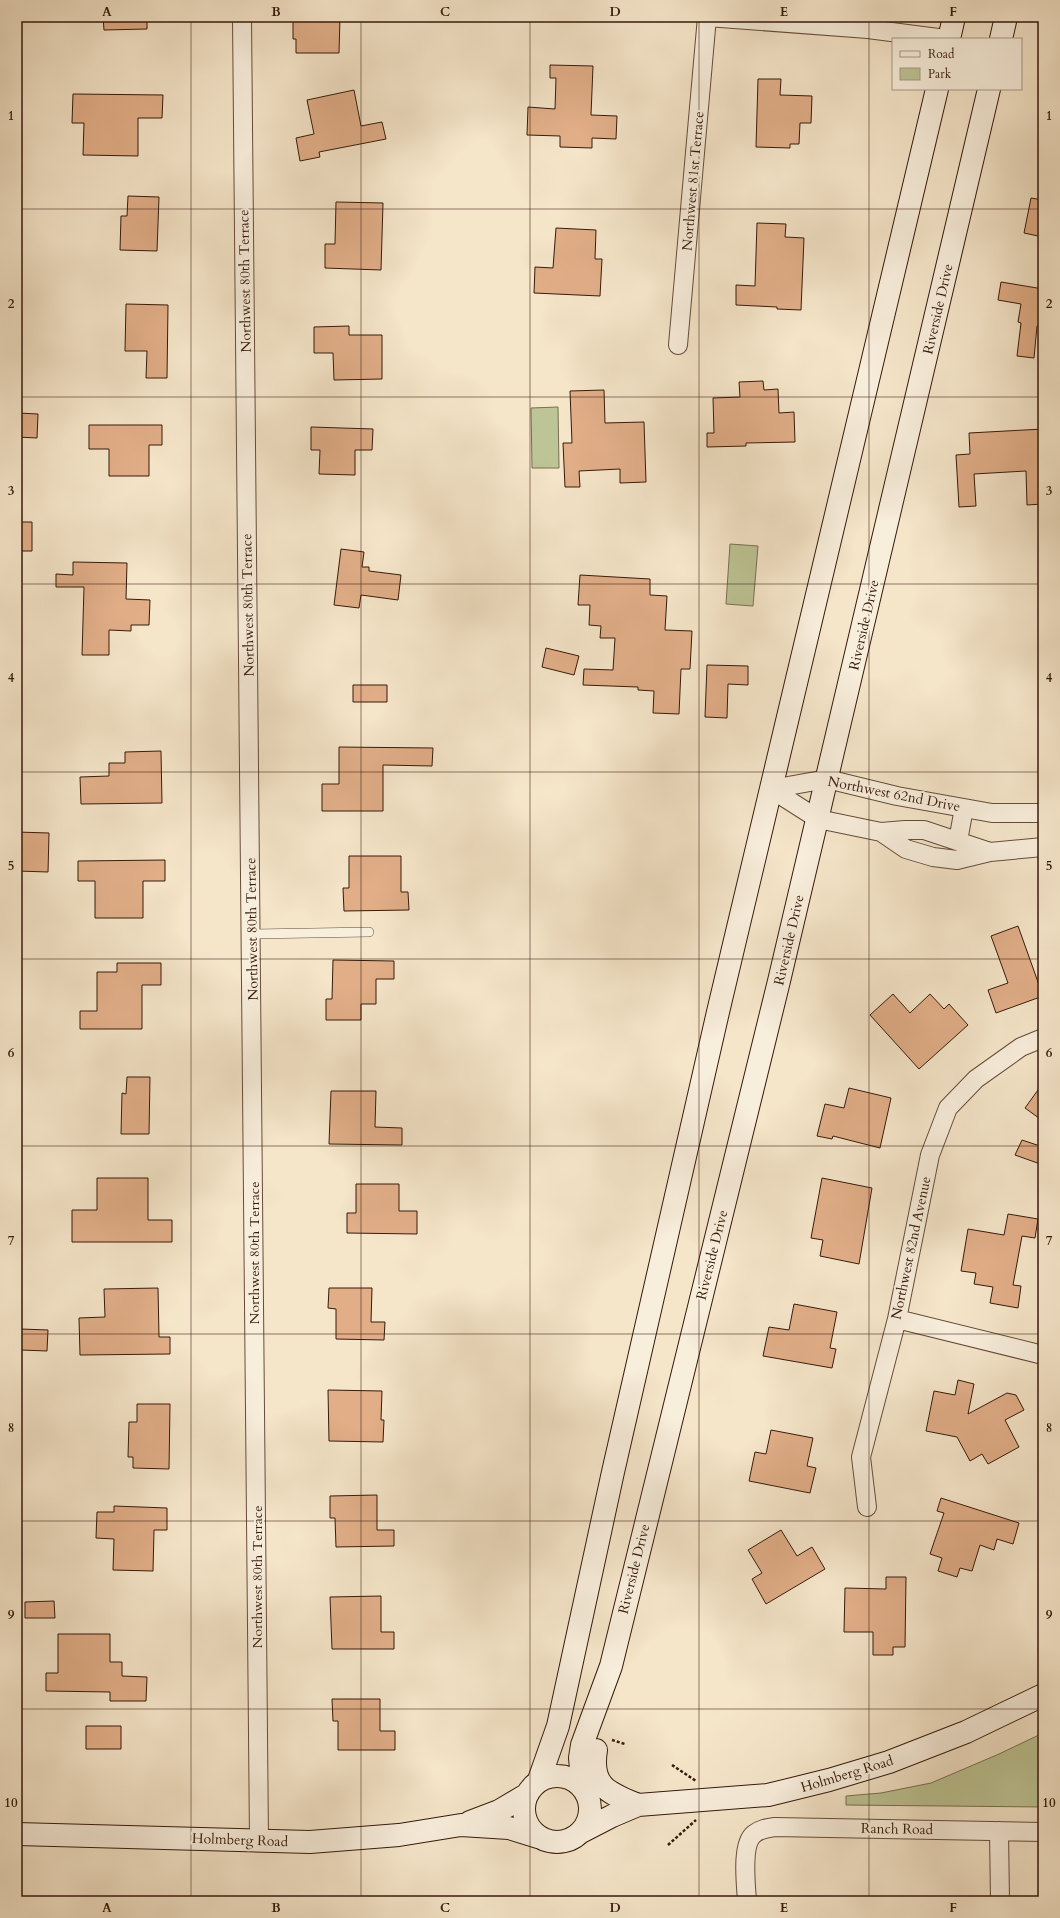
<svg xmlns="http://www.w3.org/2000/svg" width="1060" height="1918" viewBox="0 0 1060 1918" font-family="Cardo,serif">
	<rect width="100%" height="100%" fill="#f5e5c9"/>
	<filter id="stains"><feTurbulence type="fractalNoise" baseFrequency=".005" numOctaves="4"/><feColorMatrix values="0 0 0 0 .2 0 0 0 0 .09 0 0 0 0 .02 0 0 0 .5 -.17"/></filter>
	<radialGradient id="worn" r=".72"><stop offset=".6" stop-color="#630" stop-opacity="0"/><stop offset="1" stop-color="#630" stop-opacity=".3"/></radialGradient>
	<path fill="#bdc495" stroke="#7a6f50" d="M 558,407 L 559,468 L 532,468 L 531,408 Z
		M 730,544 L 758,546 L 753,606 L 726,604 Z
		M 1043,1733 L 1043,1807 L 846,1805 L 846,1796 L 881,1793 L 931,1783 L 999,1754 Z"/>
	<path fill="#e1ae88" stroke="#361a0b" d="M 103,17 L 147,17 L 147,29 L 104,30 Z
		M 293,17 L 340,17 L 339,53 L 296,53 L 296,39 L 293,39 Z
		M 550,65 L 593,66 L 591,115 L 617,116 L 616,139 L 592,138 L 592,148 L 560,147 L 560,136 L 527,135 L 528,107 L 555,109 L 556,78 L 550,78 Z
		M 758,79 L 781,79 L 780,95 L 812,96 L 811,123 L 800,123 L 799,144 L 790,144 L 790,148 L 756,147 Z
		M 354,90 L 361,126 L 382,122 L 386,139 L 319,152 L 320,157 L 300,161 L 296,138 L 314,134 L 307,100 Z
		M 73,94 L 163,95 L 162,118 L 138,118 L 138,156 L 83,155 L 84,123 L 72,123 Z
		M 128,196 L 159,197 L 157,251 L 120,250 L 121,216 L 127,216 Z
		M 1031,198 L 1043,200 L 1043,237 L 1024,233 Z
		M 336,202 L 383,203 L 381,270 L 325,268 L 325,244 L 335,244 Z
		M 757,223 L 786,224 L 785,237 L 804,238 L 801,310 L 777,309 L 777,307 L 736,305 L 736,285 L 755,286 Z
		M 556,228 L 596,230 L 595,259 L 602,259 L 600,296 L 534,293 L 535,267 L 553,268 Z
		M 1001,282 L 1043,289 L 1043,327 L 1037,326 L 1034,358 L 1017,356 L 1021,323 L 1018,322 L 1021,304 L 998,300 Z
		M 126,304 L 168,305 L 167,378 L 146,378 L 147,351 L 125,351 Z
		M 349,326 L 349,335 L 382,335 L 382,379 L 334,380 L 333,353 L 314,353 L 314,327 Z
		M 763,381 L 764,390 L 778,389 L 779,413 L 794,412 L 795,442 L 746,443 L 746,446 L 707,447 L 707,433 L 714,433 L 713,398 L 740,397 L 739,382 Z
		M 604,390 L 605,423 L 644,422 L 646,482 L 620,483 L 620,469 L 579,471 L 580,487 L 565,487 L 563,443 L 572,443 L 570,391 Z
		M 18,413 L 38,414 L 37,438 L 17,437 Z
		M 89,425 L 162,425 L 162,445 L 149,445 L 149,476 L 109,476 L 109,449 L 89,449 Z
		M 311,427 L 373,429 L 372,450 L 355,450 L 355,475 L 319,474 L 320,450 L 311,450 Z
		M 1043,429 L 1043,457 L 1040,457 L 1043,504 L 1027,505 L 1026,471 L 974,474 L 976,506 L 959,507 L 956,455 L 970,454 L 969,433 Z
		M 17,522 L 32,522 L 32,551 L 17,551 Z
		M 341,549 L 364,552 L 362,567 L 369,567 L 369,571 L 401,575 L 398,600 L 361,595 L 359,608 L 334,605 Z
		M 73,562 L 127,563 L 126,599 L 150,600 L 149,625 L 131,625 L 131,631 L 109,630 L 109,655 L 82,655 L 84,587 L 56,587 L 56,574 L 73,575 Z
		M 580,575 L 650,579 L 650,595 L 667,596 L 665,630 L 692,631 L 690,669 L 681,669 L 679,714 L 653,713 L 654,691 L 638,690 L 638,687 L 583,685 L 584,669 L 613,670 L 615,638 L 600,638 L 601,626 L 589,625 L 590,605 L 578,605 Z
		M 546,648 L 579,656 L 574,675 L 542,667 Z
		M 707,665 L 748,666 L 748,685 L 728,684 L 727,718 L 705,717 Z
		M 353,685 L 387,685 L 387,702 L 353,702 Z
		M 339,747 L 433,748 L 432,766 L 383,765 L 383,811 L 322,811 L 322,784 L 339,784 Z
		M 161,751 L 162,803 L 81,804 L 80,777 L 109,776 L 109,763 L 125,763 L 125,752 Z
		M 17,832 L 49,833 L 48,872 L 17,871 Z
		M 349,856 L 401,856 L 401,892 L 408,892 L 409,910 L 344,911 L 343,888 L 349,888 Z
		M 165,860 L 165,881 L 143,881 L 143,918 L 95,918 L 95,881 L 78,881 L 78,861 Z
		M 1018,926 L 1043,996 L 996,1013 L 988,990 L 1008,983 L 991,936 Z
		M 333,960 L 394,961 L 394,979 L 376,979 L 376,1004 L 361,1004 L 361,1020 L 326,1020 L 326,999 L 332,999 Z
		M 117,963 L 161,963 L 161,985 L 142,985 L 142,1029 L 80,1029 L 80,1011 L 97,1011 L 97,972 L 117,972 Z
		M 893,994 L 910,1013 L 930,994 L 944,1009 L 949,1004 L 968,1025 L 919,1069 L 870,1015 Z
		M 127,1077 L 150,1077 L 149,1134 L 121,1134 L 122,1093 L 126,1094 Z
		M 1043,1083 L 1043,1121 L 1025,1108 Z
		M 849,1088 L 891,1098 L 880,1148 L 833,1136 L 832,1139 L 817,1136 L 825,1104 L 844,1108 Z
		M 331,1091 L 376,1091 L 375,1127 L 402,1128 L 402,1145 L 329,1144 Z
		M 1022,1140 L 1043,1147 L 1043,1165 L 1015,1155 Z
		M 97,1178 L 148,1178 L 148,1220 L 172,1220 L 172,1242 L 72,1242 L 72,1210 L 97,1210 Z
		M 822,1178 L 872,1188 L 859,1264 L 820,1256 L 823,1240 L 811,1238 Z
		M 356,1184 L 399,1184 L 399,1211 L 417,1211 L 417,1234 L 347,1233 L 347,1213 L 356,1213 Z
		M 1008,1214 L 1038,1219 L 1035,1238 L 1022,1236 L 1013,1285 L 1021,1286 L 1018,1308 L 990,1303 L 993,1287 L 974,1284 L 976,1273 L 961,1271 L 968,1229 L 1004,1235 Z
		M 158,1288 L 159,1337 L 170,1337 L 170,1354 L 80,1355 L 79,1318 L 105,1317 L 104,1289 Z
		M 329,1288 L 372,1288 L 371,1322 L 385,1322 L 384,1340 L 336,1339 L 336,1309 L 328,1308 Z
		M 794,1304 L 837,1312 L 830,1348 L 836,1349 L 832,1368 L 763,1356 L 769,1327 L 789,1330 Z
		M 21,1329 L 48,1330 L 47,1351 L 21,1350 Z
		M 958,1380 L 974,1384 L 968,1414 L 1007,1393 L 1016,1395 L 1024,1410 L 1005,1420 L 1019,1447 L 988,1464 L 982,1454 L 970,1461 L 957,1437 L 926,1431 L 934,1391 L 955,1395 Z
		M 328,1390 L 382,1391 L 381,1420 L 384,1420 L 383,1442 L 329,1441 Z
		M 137,1404 L 170,1404 L 169,1469 L 133,1468 L 133,1457 L 128,1457 L 129,1422 L 137,1422 Z
		M 771,1430 L 813,1438 L 807,1466 L 816,1468 L 810,1493 L 749,1481 L 755,1452 L 766,1454 Z
		M 377,1495 L 377,1530 L 394,1530 L 394,1546 L 336,1547 L 335,1518 L 330,1518 L 330,1496 Z
		M 941,1498 L 1019,1523 L 1013,1544 L 997,1539 L 994,1550 L 980,1545 L 972,1571 L 960,1568 L 957,1577 L 938,1571 L 942,1558 L 930,1554 L 944,1513 L 937,1511 Z
		M 114,1506 L 167,1508 L 167,1530 L 154,1530 L 153,1571 L 113,1570 L 114,1539 L 96,1538 L 97,1512 L 114,1512 Z
		M 781,1530 L 797,1556 L 812,1547 L 825,1569 L 766,1604 L 752,1579 L 762,1573 L 748,1550 Z
		M 886,1577 L 906,1577 L 905,1647 L 893,1647 L 893,1655 L 873,1655 L 873,1632 L 844,1632 L 845,1588 L 886,1589 Z
		M 381,1596 L 381,1632 L 394,1632 L 394,1649 L 332,1649 L 330,1597 Z
		M 54,1601 L 55,1618 L 25,1618 L 25,1602 Z
		M 58,1634 L 110,1634 L 110,1662 L 122,1662 L 122,1676 L 147,1677 L 146,1701 L 110,1701 L 110,1692 L 46,1691 L 46,1673 L 58,1673 Z
		M 332,1699 L 380,1699 L 380,1731 L 395,1731 L 395,1750 L 338,1750 L 338,1721 L 333,1721 Z
		M 86,1726 L 121,1726 L 121,1749 L 86,1749 Z"/>
	<g fill="none" stroke-linecap="round" stroke-linejoin="round">
		<g stroke="#664d3a" stroke-width="10">
			<path id="lane" d="M 252,934 L 369,932"/>
		</g>
		<g stroke="#664d3a" stroke-width="20">
			<path id="street" d="M 242,17 L 259,1840
				M 707,17 L 868,29 L 946,39
				M 678,345 L 707,17
				M 771,789 L 827,779 L 897,796 L 992,813 L 1043,813
				M 771,789 L 818,819 L 881,832 L 905,830 L 924,830 L 990,852
				M 881,832 L 906,849 L 933,857 L 957,860 L 990,852 L 1043,847
				M 958,841 L 964,808
				M 897,1319 L 1043,1355
				M 867,1507 L 861,1457 L 897,1319 L 930,1155 L 948,1108 L 976,1079 L 1021,1047 L 1043,1038
				M 999,1831 L 1000,1901
				M 747,1901 C 746,1885 741,1844 754,1834 C 760,1829 767,1828 775,1827 L 1043,1832"/>
		</g>
		<g stroke="#361a0b" stroke-width="24">
			<path id="secondary" d="M 949,39 L 954,17
				M 1001,39 L 1006,17
				M 596,1750 C 590,1787 609,1793 638,1805
				M524 1809a33 33 0 1 1 66 0a33 33 0 1 1-66 0Z
				M 539,1780 L 558,1726 L 613,1472 L 718,1012 L 937,89
				M 583,1788 L 580,1758 L 582,1745 L 611,1666 L 779,981 L 989,89
				M 470,1822 L 499,1811 L 526,1795
				M 581,1832 L 612,1816 L 638,1805 L 768,1795 L 829,1780 L 889,1762 L 966,1732 L 1043,1695
				M 17,1834 L 310,1842 L 399,1835 L 461,1825 L 509,1828 L 538,1837"/>
		</g>
		<path stroke="#361a0b" stroke-width="2.5" stroke-dasharray="3 2" stroke-linecap="butt" d="M 612,1740 L 625,1744
			M 672,1765 L 696,1781
			M 668,1845 L 696,1820"/>
		<use href="#lane" stroke="#f8eedc" stroke-width="9"/>
		<use href="#street" stroke="#f8eedc" stroke-width="18"/>
		<use href="#secondary" stroke="#f8eedc" stroke-width="22"/>
	</g>
	<path fill="none" stroke="#361a0b" stroke-width="1" stroke-opacity="0.55" d="M 191,17 L 191,1901M 361,17 L 361,1901M 530,17 L 530,1901M 699,17 L 699,1901M 869,17 L 869,1901M 17,209 L 1043,209M 17,397 L 1043,397M 17,584 L 1043,584M 17,772 L 1043,772M 17,959 L 1043,959M 17,1146 L 1043,1146M 17,1334 L 1043,1334M 17,1521 L 1043,1521M 17,1709 L 1043,1709"/>
	<g text-anchor="middle" dominant-baseline="central" stroke-width="4" stroke-linejoin="round" paint-order="stroke">
		<g font-size="14" fill="#361a0b" stroke="#f8eedc">
			<text transform="translate(693 181) rotate(-85)">Northwest 81st Terrace</text>
			<text transform="translate(245 281) rotate(-91)">Northwest 80th Terrace</text>
			<text transform="translate(938 309) rotate(-77)">Riverside Drive</text>
			<text transform="translate(248 605) rotate(-91)">Northwest 80th Terrace</text>
			<text transform="translate(864 625) rotate(-77)">Riverside Drive</text>
			<text transform="translate(894 794) rotate(11)">Northwest 62nd Drive</text>
			<text transform="translate(252 929) rotate(-91)">Northwest 80th Terrace</text>
			<text transform="translate(789 940) rotate(-77)">Riverside Drive</text>
			<text transform="translate(911 1248) rotate(-78)">Northwest 82nd Avenue</text>
			<text transform="translate(254 1253) rotate(-90)">Northwest 80th Terrace</text>
			<text transform="translate(712 1255) rotate(-76)">Riverside Drive</text>
			<text transform="translate(634 1569) rotate(-76)">Riverside Drive</text>
			<text transform="translate(257 1577) rotate(-90)">Northwest 80th Terrace</text>
			<text transform="translate(847 1774) rotate(-17)">Holmberg Road</text>
			<text transform="translate(897 1829) rotate(1)">Ranch Road</text>
			<text transform="translate(240 1840) rotate(2)">Holmberg Road</text>
		</g>
	</g>
	<rect width="1060" height="1918" fill="none" stroke="#f5e5c9" stroke-width="44"/>
	<rect x="892" y="38" width="130" height="52" fill="#f8eedc" stroke="#aa9988"/>
	<rect x="900" y="51" width="20" height="6" fill="#f8eedc" stroke="#aa9988"/>
	<text x="928" y="58" font-size="12" fill="#361a0b">Road</text>
	<rect x="900" y="68" width="20" height="12" fill="#bdc495" stroke="#aa9988"/>
	<text x="928" y="78" font-size="12" fill="#361a0b">Park</text>
	<rect x="22" y="22" width="1016" height="1874" fill="none" stroke="#361a0b" stroke-width="1.5"/>
	<g font-size="13" text-anchor="middle" font-weight="bold" fill="#361a0b">
		<text x="107" y="16">A</text>
		<text x="276" y="16">B</text>
		<text x="445" y="16">C</text>
		<text x="615" y="16">D</text>
		<text x="784" y="16">E</text>
		<text x="953" y="16">F</text>
		<text x="11" y="120">1</text>
		<text x="1049" y="120">1</text>
		<text x="11" y="308">2</text>
		<text x="1049" y="308">2</text>
		<text x="11" y="495">3</text>
		<text x="1049" y="495">3</text>
		<text x="11" y="682">4</text>
		<text x="1049" y="682">4</text>
		<text x="11" y="870">5</text>
		<text x="1049" y="870">5</text>
		<text x="11" y="1057">6</text>
		<text x="1049" y="1057">6</text>
		<text x="11" y="1245">7</text>
		<text x="1049" y="1245">7</text>
		<text x="11" y="1432">8</text>
		<text x="1049" y="1432">8</text>
		<text x="11" y="1619">9</text>
		<text x="1049" y="1619">9</text>
		<text x="11" y="1807">10</text>
		<text x="1049" y="1807">10</text>
		<text x="107" y="1912">A</text>
		<text x="276" y="1912">B</text>
		<text x="445" y="1912">C</text>
		<text x="615" y="1912">D</text>
		<text x="784" y="1912">E</text>
		<text x="953" y="1912">F</text>
	</g>
	<rect width="100%" height="100%" filter="url(#stains)"/>
	<rect width="100%" height="100%" fill="url(#worn)"/>
</svg>
